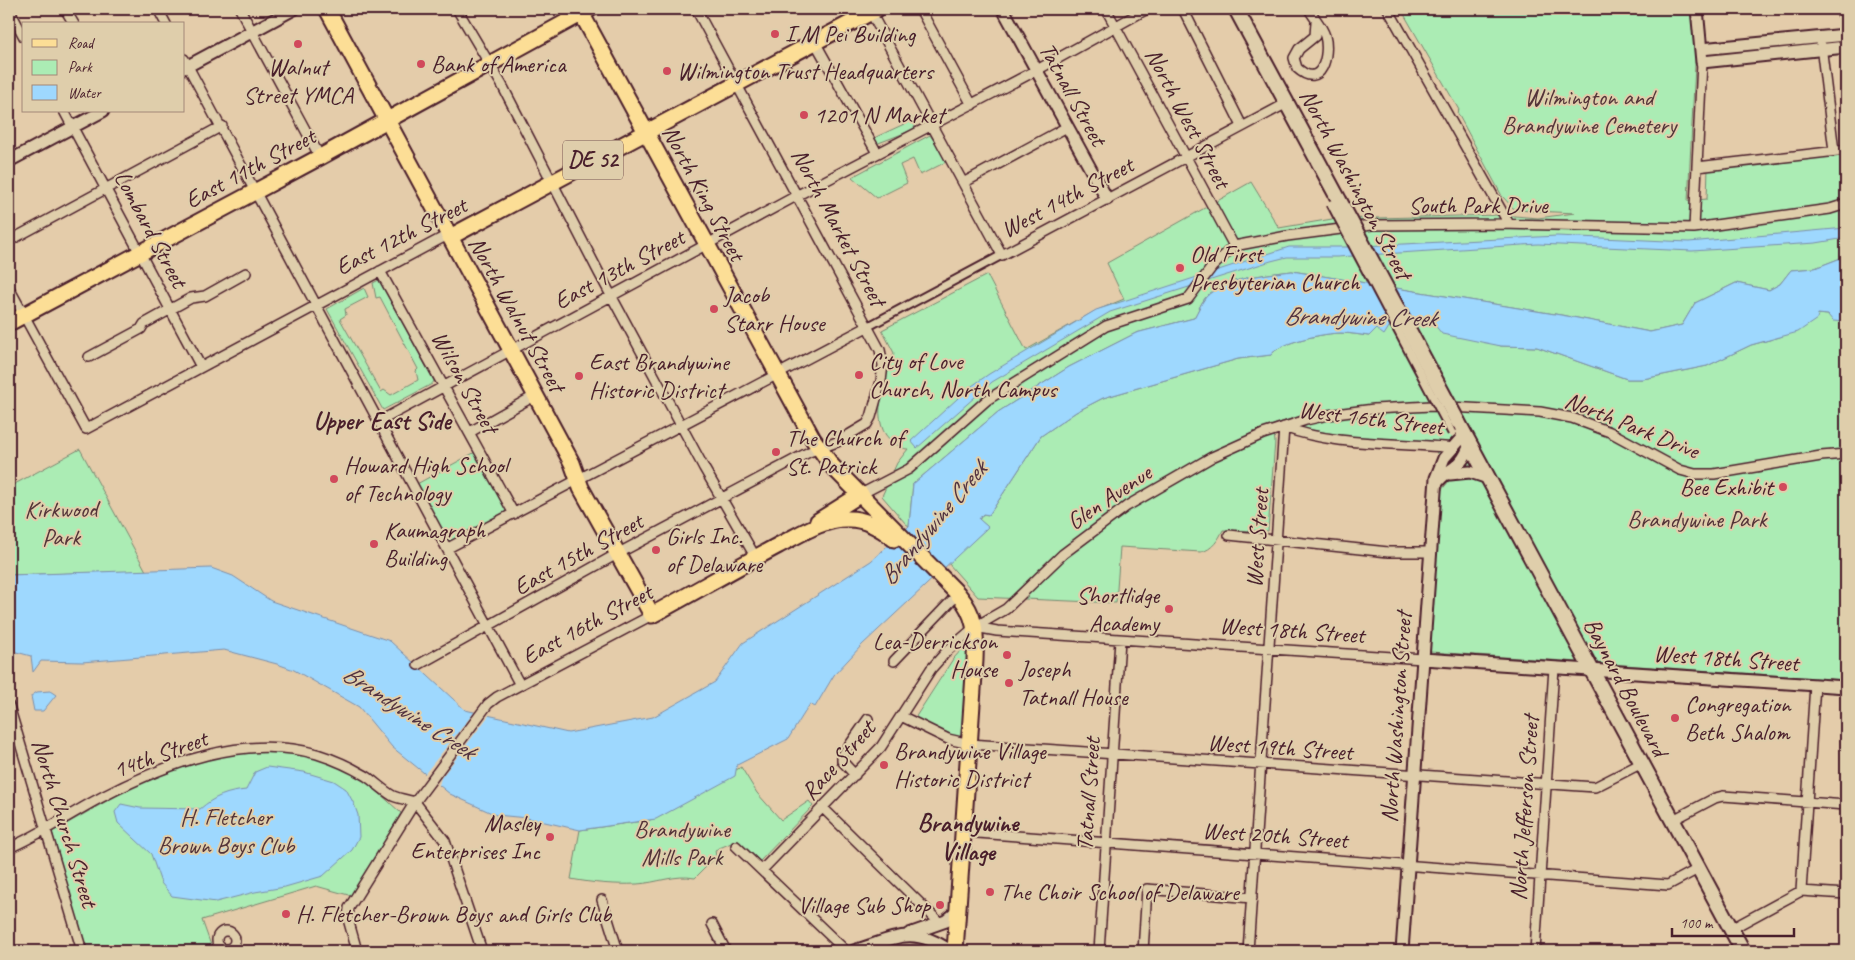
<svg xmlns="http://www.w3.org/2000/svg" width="1855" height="960" viewBox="0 0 1855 960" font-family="Caveat,sans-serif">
	<rect width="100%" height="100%" fill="#e4ccaa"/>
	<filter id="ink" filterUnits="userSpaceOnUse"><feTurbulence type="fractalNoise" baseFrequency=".02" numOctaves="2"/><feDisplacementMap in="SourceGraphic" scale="10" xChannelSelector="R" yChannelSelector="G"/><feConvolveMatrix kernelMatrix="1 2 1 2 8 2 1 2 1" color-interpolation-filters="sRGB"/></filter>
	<g filter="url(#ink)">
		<path fill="#abecb4" stroke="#7a8670" d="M 1401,9 L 1694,9 L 1697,26 L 1688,201 L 1707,199 L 1708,167 L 1846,150 L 1846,256 L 1815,268 L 1791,270 L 1780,284 L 1769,290 L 1736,283 L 1695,303 L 1682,325 L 1650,332 L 1567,316 L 1292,271 C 1268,274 1224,278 1206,297 C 1201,303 1198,311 1194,318 L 1136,333 L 1069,367 L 998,412 L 913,484 L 909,526 L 906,524 L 882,496 L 897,463 L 908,449 C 903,449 899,446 894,443 C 867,425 885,379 894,353 L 882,330 L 987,275 L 1026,350 L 1095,311 L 1124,299 L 1107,263 L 1251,182 L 1279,228 L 1332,219 L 1503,215 L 1538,218 L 1575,213 L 1515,210 L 1502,196 L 1457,112 L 1459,110 Z
			M 915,119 L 915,129 L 876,144 L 874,142 L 876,137 Z
			M 930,135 L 948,161 L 920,175 L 913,159 L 900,165 L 907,183 L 877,198 L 852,177 Z
			M 379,280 L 434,381 L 432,384 L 383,410 L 327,309 L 364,288 L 368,297 L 345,309 L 346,315 L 340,319 L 381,392 L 384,390 L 391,395 L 418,380 L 416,371 L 418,369 L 380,297 L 376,298 L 373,283 Z
			M 1817,314 L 1828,315 L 1846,322 L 1846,680 L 1431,652 L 1429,649 L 1440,492 L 1449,481 L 1432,442 L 1353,437 L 1299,428 L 1294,418 L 1273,425 L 1275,442 L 1268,531 L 1223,530 C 1219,539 1212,550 1201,552 L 1120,547 L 1116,603 L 978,597 L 948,563 L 988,527 L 979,520 L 983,514 L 989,515 L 1041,436 L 1076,412 L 1103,398 L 1238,359 L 1271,355 C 1279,342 1325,333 1341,333 C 1350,333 1360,335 1369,336 L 1376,329 L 1389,327 L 1434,324 L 1501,346 L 1537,347 L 1627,379 L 1643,379 L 1707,366 L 1751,345 L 1780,337 Z
			M 80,449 L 146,571 L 9,575 L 9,487 Z
			M 479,450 L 514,514 L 448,548 L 415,485 Z
			M 964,647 L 969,650 L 961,739 L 915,718 L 953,659 Z
			M 275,748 L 315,757 L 364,779 L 401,813 L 352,896 L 316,886 L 202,920 L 213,951 L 87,951 L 52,832 L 128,789 L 205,755 Z
			M 741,767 L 757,793 L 781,820 L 809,801 L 813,806 L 760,861 L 738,840 L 715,850 L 716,857 L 695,878 C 675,874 657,883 637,884 C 615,885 592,883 571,879 L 580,830 L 650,820 L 663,815 Z"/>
		<path fill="#9ed8fe" stroke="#7c8eaa" d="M 1846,228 L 1846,238 L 1816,243 L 1692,251 L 1538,244 L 1337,257 L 1287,257 L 1271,261 L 1110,312 L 992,382 L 917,448 L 911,441 L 969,388 L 989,374 L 1096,310 L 1289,247 L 1346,247 L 1557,236 L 1689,242 Z
			M 1846,256 L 1846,322 L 1833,321 L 1828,315 L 1818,314 L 1817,319 L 1798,332 L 1751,345 L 1707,366 L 1643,379 L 1627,379 L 1537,347 L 1501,346 L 1442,334 L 1434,324 L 1389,327 L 1384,335 L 1376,329 L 1369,336 C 1360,335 1350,333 1341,333 C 1325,333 1279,342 1271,355 L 1238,359 L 1103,398 L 1076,412 L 1041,436 L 989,515 L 983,514 L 979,519 L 988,527 L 862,645 L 834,675 L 815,707 L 810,704 L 788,739 L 737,765 L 735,776 L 656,819 L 580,830 L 527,818 L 496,815 L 450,794 L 392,747 L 359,707 L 294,670 L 277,664 L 224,650 L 82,662 L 41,661 L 33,672 L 31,656 L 9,650 L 9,575 L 211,568 L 233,576 L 271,601 L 390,641 L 465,710 L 568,733 L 653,717 L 715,682 L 743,643 L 871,561 L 909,526 L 913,484 L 998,412 L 1069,367 L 1136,333 L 1194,318 C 1198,311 1201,303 1206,297 C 1224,278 1268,274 1292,271 L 1567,316 L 1650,332 L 1682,325 L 1695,303 L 1736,283 L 1769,290 L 1780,284 L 1791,270 L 1815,268 Z
			M 50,691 L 56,695 L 43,711 L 34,711 L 31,696 L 37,692 Z
			M 267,767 L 304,772 L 334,781 L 346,789 L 354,804 L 358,815 L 359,837 L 352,850 L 323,876 L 285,887 L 255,892 L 216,902 L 172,896 L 161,883 L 151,854 L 118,823 L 115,812 L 121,804 L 140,808 L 200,809 C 215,796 227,792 246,790 L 255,772 Z"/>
		<path fill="#e4ccaa" d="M 476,710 L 491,713 L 441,778 L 438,789 L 423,776 Z"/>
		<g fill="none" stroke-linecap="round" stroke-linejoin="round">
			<g stroke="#4a1f2b" stroke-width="11">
				<path id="pedestrian" d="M 867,327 L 1002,255"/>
			</g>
			<g stroke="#4a1f2b" stroke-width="12">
				<path id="minor" d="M 9,9 L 24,37
					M 65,9 L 74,24
					M 158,9 L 166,24
					M 240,9 L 320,157
					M 457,9 L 502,85 L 599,273 L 704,468 L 756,558
					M 869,9 L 1002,255 L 1287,103
					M 920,9 L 972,105
					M 1106,9 L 1234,246
					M 1183,9 L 1242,126
					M 1309,9 C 1314,18 1322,26 1325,36 C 1330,54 1322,91 1297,68 L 1294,58 L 1299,49 L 1315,36 L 1316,22
					M 1388,9 L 1509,224
					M 815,42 L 877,153
					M 1821,45 L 1834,151
					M 184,59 L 520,685
					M 64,111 L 201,367
					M 1697,167 L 1846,150
					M 963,183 L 1067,127
					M 1694,228 L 1702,62
					M 9,241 L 222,126
					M 380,271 L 514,514
					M 9,288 L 86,429 L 442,238 L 450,237
					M 89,357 L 141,329 L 144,324 L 171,309 L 191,298 L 205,296 L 246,273
					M 380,421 L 798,195 L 1037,70 L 1147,9
					M 1284,427 C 1336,447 1399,442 1454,448
					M 470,432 L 536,395
					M 861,494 L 909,469 L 987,400 L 1106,326 L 1188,299 L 1212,267 L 1234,246 L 1287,236 L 1372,225 L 1501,224 L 1694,228 L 1830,209 L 1846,204
					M 1229,535 L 1388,552 L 1430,552
					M 448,548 L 867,327
					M 975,627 L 997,631 L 1423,659
					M 894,661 L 958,594
					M 418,665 L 617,554 L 809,452 L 837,442 L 867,424 L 871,417 L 881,381 L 883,365 L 880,350 L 696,9
					M 9,706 L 82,951
					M 901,716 L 948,739 L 970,744 L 1595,787 L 1642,763
					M 855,775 L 842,761 L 842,756 L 868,719
					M 415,802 L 445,841 L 482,951
					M 823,808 L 939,922
					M 1673,820 L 1715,798 L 1723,796 L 1846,805
					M 964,832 L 1668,885 L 1698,869
					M 736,846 L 846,951
					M 9,848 C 42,834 71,813 102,797 C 166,764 244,733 317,754 C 333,759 351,767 366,776 C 375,782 384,791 393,796 C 400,799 409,800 415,802
					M 762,870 L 881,747 L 931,669 L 947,651 L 975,627 L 1006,609 L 1063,554 L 1127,506 L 1212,457 L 1263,434 L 1306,420 L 1328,415 L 1374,409 L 1431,406 L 1540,412 L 1572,418 L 1610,432 L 1680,470 L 1695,474 L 1714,474 L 1821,456 L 1846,454
					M 1801,891 L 1815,685
					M 602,900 L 618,951
					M 712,924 L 726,951
					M 1731,929 L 1801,891 L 1846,894
					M217 940a9 9 0 1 1 18 0a9 9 0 1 1-18 0Z
					M 357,951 L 348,919 L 349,908 L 415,802 L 488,704 L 497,697 L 652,615
					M 1099,951 L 1120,640
					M 1143,951 L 1147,889 L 1252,898
					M 1248,951 L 1284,427
					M 1535,951 L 1554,668"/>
			</g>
			<g stroke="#4a1f2b" stroke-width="15">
				<path id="tertiary" d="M 1003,9 L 1107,199
					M 1697,9 L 1702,62 L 1846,47
					M 1701,49 L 1846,35
					M 184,68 L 294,9
					M 9,161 L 103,111
					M 1450,474 L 1470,472 L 1488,478
					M 1436,484 C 1449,466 1461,471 1470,444
					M 1423,659 L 1846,687
					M 909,934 L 946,921 L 958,911
					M 854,951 C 894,939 911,924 950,951
					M 1402,951 L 1436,478 L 1444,458 L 1465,434"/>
			</g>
			<g stroke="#4a1f2b" stroke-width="18">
				<path id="secondary" d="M 1236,9 L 1339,200
					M 1458,422 L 1743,951"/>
			</g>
			<g stroke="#4a1f2b" stroke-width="19">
				<path id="primary" d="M 327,9 L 572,463 L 581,488 L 652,615 C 694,592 736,568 779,545 C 799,535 823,519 846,519 C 864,518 881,528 894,539
					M 579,9 L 813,439 L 832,466 L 958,594 C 977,617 976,632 975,660 L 955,951
					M 450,237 L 877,9
					M 9,323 L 320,157 L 590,9
					M 818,521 L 861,494"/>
			</g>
			<g stroke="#4a1f2b" stroke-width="21">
				<path id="motorway" d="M 1844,9 L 1846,10"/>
			</g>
			<use href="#pedestrian" stroke="#dfceab" stroke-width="7"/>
			<use href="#minor" stroke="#dfceab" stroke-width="9"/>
			<use href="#tertiary" stroke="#dfceab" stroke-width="11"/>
			<use href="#secondary" stroke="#dfceab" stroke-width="14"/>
			<use href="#primary" stroke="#fcde96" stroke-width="15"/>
			<use href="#motorway" stroke="#fcde96" stroke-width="18"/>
			<g stroke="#4a1f2b" stroke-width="11" stroke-linecap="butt">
				<path id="pedestrian-bridge" d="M 1331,204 L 1452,433"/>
			</g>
			<g stroke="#4a1f2b" stroke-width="18" stroke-linecap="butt">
				<path id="secondary-bridge" d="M 1339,200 L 1458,422"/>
			</g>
			<use href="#pedestrian-bridge" stroke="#dfceab" stroke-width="7"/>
			<use href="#secondary-bridge" stroke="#dfceab" stroke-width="14"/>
		</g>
	</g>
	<g fill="#d1495b" stroke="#dfceab" stroke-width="2">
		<circle cx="775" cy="34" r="5"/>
		<circle cx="298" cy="44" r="5"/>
		<circle cx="421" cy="64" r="5"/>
		<circle cx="667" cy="71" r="5"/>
		<circle cx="804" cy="115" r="5"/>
		<circle cx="1180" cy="268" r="5"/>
		<circle cx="714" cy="309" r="5"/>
		<circle cx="859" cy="375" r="5"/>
		<circle cx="579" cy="376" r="5"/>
		<circle cx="776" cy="452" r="5"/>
		<circle cx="334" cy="479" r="5"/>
		<circle cx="1783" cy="487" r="5"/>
		<circle cx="374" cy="544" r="5"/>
		<circle cx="656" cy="550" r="5"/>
		<circle cx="1169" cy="609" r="5"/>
		<circle cx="1007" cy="655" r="5"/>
		<circle cx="1009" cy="683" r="5"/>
		<circle cx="1675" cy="718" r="5"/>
		<circle cx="884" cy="765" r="5"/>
		<circle cx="550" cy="837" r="5"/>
		<circle cx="990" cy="892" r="5"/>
		<circle cx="940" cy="905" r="5"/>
		<circle cx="286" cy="914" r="5"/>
	</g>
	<g text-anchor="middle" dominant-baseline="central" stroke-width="4" stroke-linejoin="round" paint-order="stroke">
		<rect fill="#dfceab" stroke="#775451" stroke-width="1" x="563" y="140.5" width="60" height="39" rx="4"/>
		<g font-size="22" font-weight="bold" fill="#4a1f2b">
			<text x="593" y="160">DE 52</text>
		</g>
		<g font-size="24" fill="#4a1f2b" stroke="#dfceab" text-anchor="start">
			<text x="785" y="34">I M Pei Building</text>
			<text x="431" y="64">Bank of America</text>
			<text x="298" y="67" text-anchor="middle">Walnut<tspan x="298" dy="28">Street YMCA</tspan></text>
			<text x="677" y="71">Wilmington Trust Headquarters</text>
			<text x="814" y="115">1201 N Market</text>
			<text x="1190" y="254">Old First<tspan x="1190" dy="28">Presbyterian Church</tspan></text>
			<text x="724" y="295">Jacob<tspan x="724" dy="28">Starr House</tspan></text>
			<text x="869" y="361">City of Love<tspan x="869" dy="28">Church, North Campus</tspan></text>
			<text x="589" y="362">East Brandywine<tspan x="589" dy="28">Historic District</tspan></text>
			<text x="786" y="438">The Church of<tspan x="786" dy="28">St. Patrick</tspan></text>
			<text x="344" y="465">Howard High School<tspan x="344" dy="28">of Technology</tspan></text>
			<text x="1773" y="487" text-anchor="end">Bee Exhibit</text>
			<text x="384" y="530">Kaumagraph<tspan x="384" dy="28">Building</tspan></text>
			<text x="666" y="536">Girls Inc.<tspan x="666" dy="28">of Delaware</tspan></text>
			<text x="1159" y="595" text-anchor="end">Shortlidge<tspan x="1159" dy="28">Academy</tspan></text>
			<text x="997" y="641" text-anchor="end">Lea-Derrickson<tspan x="997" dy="28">House</tspan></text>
			<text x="1019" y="669">Joseph<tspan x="1019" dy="28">Tatnall House</tspan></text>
			<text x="1685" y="704">Congregation<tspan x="1685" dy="28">Beth Shalom</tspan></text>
			<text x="894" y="751">Brandywine Village<tspan x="894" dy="28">Historic District</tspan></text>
			<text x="540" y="823" text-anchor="end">Masley<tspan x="540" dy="28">Enterprises Inc</tspan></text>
			<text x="1000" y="892">The Choir School of Delaware</text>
			<text x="930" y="905" text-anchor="end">Village Sub Shop</text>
			<text x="296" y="914">H. Fletcher-Brown Boys and Girls Club</text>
		</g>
		<g font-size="24" fill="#4a1f2b" stroke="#dfceab">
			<text transform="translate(1073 94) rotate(61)">Tatnall Street</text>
			<text transform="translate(1188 118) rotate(62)">North West Street</text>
			<text transform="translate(250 168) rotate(-28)">East 11th Street</text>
			<text transform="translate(1356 184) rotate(62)">North Washington Street</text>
			<text transform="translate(704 193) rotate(62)">North King Street</text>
			<text transform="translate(1067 197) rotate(-28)">West 14th Street</text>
			<text x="1478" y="205">South Park Drive</text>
			<text transform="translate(839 227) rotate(62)">North Market Street</text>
			<text transform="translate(151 229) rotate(62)">Lombard Street</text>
			<text transform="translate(401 236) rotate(-27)">East 12th Street</text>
			<text transform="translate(619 269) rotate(-28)">East 13th Street</text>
			<text transform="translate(517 314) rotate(61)">North Walnut Street</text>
			<text transform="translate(465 382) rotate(61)">Wilson Street</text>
			<text transform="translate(1371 418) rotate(7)">West 16th Street</text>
			<text transform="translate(1632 425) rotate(22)">North Park Drive</text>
			<text transform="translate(1109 497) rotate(-34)">Glen Avenue</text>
			<text transform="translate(1257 538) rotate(-86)">West Street</text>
			<text transform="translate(578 554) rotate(-29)">East 15th Street</text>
			<text transform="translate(587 624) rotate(-28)">East 16th Street</text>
			<text transform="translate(1292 630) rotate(4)">West 18th Street</text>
			<text transform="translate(1726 658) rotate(4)">West 18th Street</text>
			<text transform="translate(1626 687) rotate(62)">Baynard Boulevard</text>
			<text transform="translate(1396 717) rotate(-86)">North Washington Street</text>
			<text transform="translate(1280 747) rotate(4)">West 19th Street</text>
			<text transform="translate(160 754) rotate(-20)">14th Street</text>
			<text transform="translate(838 760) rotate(-48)">Race Street</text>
			<text transform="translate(1088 794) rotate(-86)">Tatnall Street</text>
			<text transform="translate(1524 808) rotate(-86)">North Jefferson Street</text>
			<text transform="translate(65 823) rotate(73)">North Church Street</text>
			<text transform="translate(1275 835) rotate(4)">West 20th Street</text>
		</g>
		<g font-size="24" fill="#543439" stroke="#dfceab">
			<text x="1589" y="97">Wilmington and<tspan x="1589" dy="28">Brandywine Cemetery</tspan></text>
			<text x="61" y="509">Kirkwood<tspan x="61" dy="28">Park</tspan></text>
			<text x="1697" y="519">Brandywine Park</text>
			<text x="226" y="817">H. Fletcher<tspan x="226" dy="28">Brown Boys Club</tspan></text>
			<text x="682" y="829">Brandywine<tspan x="682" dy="28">Mills Park</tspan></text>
		</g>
		<g font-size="25" font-style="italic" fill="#523240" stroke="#dfceab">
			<text transform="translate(1360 317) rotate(1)">Brandywine Creek</text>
			<text transform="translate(933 523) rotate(-50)">Brandywine Creek</text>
			<text transform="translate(409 712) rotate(33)">Brandywine Creek</text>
		</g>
		<g font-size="25" font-weight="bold" fill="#4a1f2b" stroke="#dfceab">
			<text x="382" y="421">Upper East Side</text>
			<text x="968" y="823">Brandywine<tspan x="968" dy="29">Village</tspan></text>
		</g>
	</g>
	<rect width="1855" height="960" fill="none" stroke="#dfceab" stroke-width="30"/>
	<rect x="15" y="15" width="1825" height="930" fill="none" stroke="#4a1f2b" stroke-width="2" filter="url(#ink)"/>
	<rect x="22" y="22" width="162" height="90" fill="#dfceab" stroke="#a38878"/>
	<rect x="32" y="39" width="25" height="8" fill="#fcde96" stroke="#a38878"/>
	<text x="68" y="48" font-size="15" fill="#4a1f2b">Road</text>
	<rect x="32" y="60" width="25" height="15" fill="#abecb4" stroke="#a38878"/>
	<text x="68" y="72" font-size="15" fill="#4a1f2b">Park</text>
	<rect x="32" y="85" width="25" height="15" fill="#9ed8fe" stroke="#a38878"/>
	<text x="68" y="98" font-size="15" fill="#4a1f2b">Water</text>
	<path d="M1672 928v8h122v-8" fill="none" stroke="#4a1f2b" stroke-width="2.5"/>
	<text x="1680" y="928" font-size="15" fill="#4a1f2b" stroke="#dfceab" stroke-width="4" paint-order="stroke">100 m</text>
</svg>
